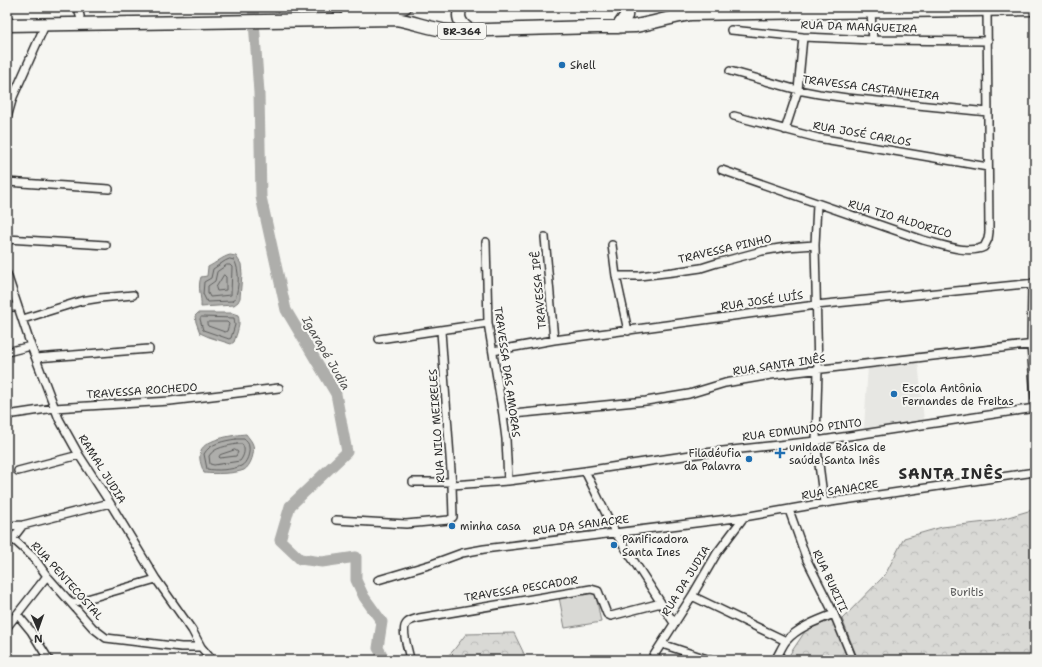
<svg xmlns="http://www.w3.org/2000/svg" width="1042" height="667" viewBox="0 0 1042 667" font-family="'Shantell Sans',sans-serif">
	<defs>
		<pattern id="forest-crowns" width="20" height="18" patternUnits="userSpaceOnUse"><rect width="20" height="18" fill="#d9d9d5"/><path d="M2 6a3 3 0 1 1 6 0M12 15a3 3 0 1 1 6 0" fill="none" stroke="#babab7"/></pattern>
	</defs>
	<rect width="100%" height="100%" fill="#f6f6f2"/>
	<filter id="ink" filterUnits="userSpaceOnUse"><feTurbulence type="fractalNoise" baseFrequency=".025" numOctaves="2"/><feDisplacementMap in="SourceGraphic" scale="8" xChannelSelector="R" yChannelSelector="G"/><feConvolveMatrix kernelMatrix="1 2 1 2 8 2 1 2 1" color-interpolation-filters="sRGB"/></filter>
	<g filter="url(#ink)">
		<path fill="#e7e7e3" d="M 918,361 L 924,421 L 864,428 L 868,366 Z"/>
		<path fill="url(#forest-crowns)" stroke="#828280" d="M 1035,509 L 1035,660 L 858,660 L 842,619 L 885,575 L 904,538 L 942,527 L 995,521 Z
			M 831,620 L 837,627 L 848,660 L 786,660 L 806,630 Z
			M 514,633 L 527,660 L 443,660 L 453,651 L 466,634 Z"/>
		<path fill="#d9d9d5" stroke="#828280" d="M 595,591 L 601,622 L 565,628 L 559,597 Z"/>
		<path fill="#aeaeab" stroke="#7a7a78" d="M 230,255 L 236,256 L 241,264 L 242,274 L 240,298 L 238,302 L 234,305 L 201,307 C 202,297 197,288 201,277 L 207,276 L 208,267 C 216,263 222,257 230,255 Z
			M 198,313 L 232,313 L 238,315 C 241,324 237,333 234,342 L 231,344 L 209,337 L 200,333 L 196,322 L 195,316 Z
			M 246,434 C 248,437 252,441 253,445 C 255,452 251,466 244,470 C 234,474 214,474 204,473 C 202,467 199,461 200,454 C 201,439 234,435 246,434 Z"/>
		<g fill="none" stroke-linecap="round" stroke-linejoin="round">
			<path stroke="#5f5f5e" stroke-width="1" d="M 230,259 L 234,260 C 240,270 239,288 235,299 L 232,301 L 207,302 L 203,294 L 204,282 L 211,278 L 213,269 L 225,261 Z
				M 227,265 L 230,265 L 232,267 L 231,295 L 210,297 L 208,293 L 208,286 L 215,281 L 217,272 Z
				M 224,275 L 226,277 L 226,290 L 217,291 L 216,288 Z
				M 202,317 L 234,318 L 235,325 L 231,338 L 229,339 L 203,330 L 200,319 Z
				M 209,322 L 227,322 L 229,324 L 227,331 L 225,332 L 208,326 L 207,324 Z
				M 236,439 L 244,439 C 246,441 249,443 249,447 C 250,453 247,463 241,466 C 232,470 216,471 207,469 L 204,454 C 210,443 224,441 236,439 Z
				M 237,444 L 242,444 C 246,449 244,456 240,461 L 214,465 L 210,464 L 209,456 C 214,447 228,446 237,444 Z
				M 235,450 L 238,452 L 236,456 L 220,458 L 219,457 L 220,455 Z"/>
			<path stroke="#aeaeab" stroke-width="11" d="M 253,7 L 259,93 L 261,197 L 286,310 L 336,394 L 347,452 L 290,506 L 280,540 L 300,559 L 322,562 L 356,557 L 356,580 L 364,597 L 382,622 L 378,648 L 385,660"/>
			<g stroke="#2b2b2b" stroke-width="10">
				<path id="street" d="M 78,7 L 80,16
					M 871,13 L 873,40
					M 731,30 L 803,37 L 873,40 L 988,41
					M 730,71 L 798,90 L 819,94 L 847,98 L 988,112
					M 734,116 L 818,138 L 988,167
					M 7,118 L 13,97 L 46,23
					M 785,130 L 798,90 L 803,37
					M 722,170 L 923,240 C 940,244 967,255 984,247 L 988,239 L 989,232 L 987,10
					M 7,182 L 109,189
					M 817,204 L 815,245 L 818,370 L 816,441 L 824,503
					M 545,237 L 554,340
					M 7,239 L 106,245
					M 486,242 L 488,323 L 503,415 L 506,439 L 508,481
					M 612,245 L 616,276 L 628,331
					M 7,274 L 31,346 L 59,419 L 79,455 L 110,503 L 156,579 L 192,630 L 201,647 L 212,660
					M 616,276 L 639,276 L 673,272 L 701,268 L 717,263 L 762,251 L 786,247 L 815,245
					M 1032,283 L 1031,345 L 1035,398
					M 7,307 L 18,307
					M 23,319 L 81,301 L 100,298 L 133,295
					M 379,339 L 488,323
					M 493,351 L 554,340 L 816,305 L 1035,283
					M 7,352 L 31,346
					M 36,358 L 149,349
					M 7,415 L 54,408 L 170,401 L 279,388
					M 503,415 L 646,401 L 689,394 L 725,383 L 771,375 L 1035,344
					M 18,471 L 79,455
					M 585,471 L 615,532 L 674,623
					M 413,482 L 452,482
					M 452,485 L 508,481 L 585,471 L 704,453 L 816,441 L 1035,408
					M 789,510 L 807,560 L 834,614 L 853,660
					M 336,520 L 406,524 L 449,520 L 453,517 L 452,485 L 441,331
					M 7,526 L 23,525 L 110,503
					M 13,539 L 34,558 L 47,576 L 93,628 L 106,638 L 181,647 L 201,647
					M 7,546 L 23,525
					M 378,580 L 432,564 L 462,553 L 484,549 L 744,517 L 824,503 L 1035,472
					M 692,596 L 786,641
					M 73,603 L 156,579
					M 17,614 L 31,631 L 49,660
					M 7,627 L 47,576
					M 662,644 L 710,660
					M 410,660 C 409,651 400,629 407,623 C 410,620 416,619 419,618 L 591,589 L 598,591 L 607,614 L 611,616 L 661,603
					M 651,660 L 692,596 L 717,553 L 744,517
					M 775,660 C 779,654 782,646 786,641 C 797,628 818,620 834,614"/>
			</g>
			<g stroke="#2b2b2b" stroke-width="15">
				<path id="highway" d="M 461,7 C 456,18 461,25 471,31
					M 348,12 L 393,9 L 405,7
					M 7,25 L 396,19 C 414,22 431,29 449,31 L 635,26 C 653,23 671,17 690,14 L 1035,9
					M 618,27 L 626,16 L 627,7"/>
			</g>
			<use href="#street" stroke="#f6f6f2" stroke-width="7"/>
			<use href="#highway" stroke="#f6f6f2" stroke-width="12"/>
		</g>
	</g>
	<g fill="#1f6fb2" stroke="#f6f6f2" stroke-width="1.5">
		<circle cx="562" cy="65" r="4"/>
		<circle cx="894" cy="394" r="4"/>
		<path d="M778 447h4v4h4v4h-4v4h-4v-4h-4v-4h4z"/>
		<circle cx="749" cy="459" r="4"/>
		<circle cx="452" cy="526" r="4"/>
		<circle cx="614" cy="545" r="4"/>
	</g>
	<g text-anchor="middle" dominant-baseline="central" stroke-width="4" stroke-linejoin="round" paint-order="stroke">
		<rect fill="#f6f6f2" stroke="#686867" stroke-width="1" x="438" y="23" width="48" height="16" rx="3"/>
		<g font-size="10" font-weight="bold" fill="#2b2b2b">
			<text x="462" y="31">BR-364</text>
		</g>
		<g font-size="11" fill="#2b2b2b" stroke="#f6f6f2">
			<text transform="translate(859 27) rotate(2)">RUA DA MANGUEIRA</text>
			<text transform="translate(871 88) rotate(7)">TRAVESSA CASTANHEIRA</text>
			<text transform="translate(862 134) rotate(10)">RUA JOSÉ CARLOS</text>
			<text transform="translate(900 219) rotate(17)">RUA TIO ALDORICO</text>
			<text transform="translate(725 249) rotate(-13)">TRAVESSA PINHO</text>
			<text transform="translate(539 290) rotate(-95)">TRAVESSA IPÊ</text>
			<text transform="translate(762 301) rotate(-8)">RUA JOSÉ LUÍS</text>
			<text transform="translate(779 365) rotate(-8)">RUA SANTA INÊS</text>
			<text transform="translate(507 372) rotate(82)">TRAVESSA DAS AMORAS</text>
			<text transform="translate(142 391) rotate(-4)">TRAVESSA ROCHEDO</text>
			<text transform="translate(437 426) rotate(-94)">RUA NILO MEIRELES</text>
			<text transform="translate(802 430) rotate(-7)">RUA EDMUNDO PINTO</text>
			<text transform="translate(102 469) rotate(58)">RAMAL JUDIA</text>
			<text transform="translate(840 490) rotate(-9)">RUA SANACRE</text>
			<text transform="translate(581 525) rotate(-7)">RUA DA SANACRE</text>
			<text transform="translate(67 581) rotate(48)">RUA PENTECOSTAL</text>
			<text transform="translate(686 581) rotate(-58)">RUA DA JUDIA</text>
			<text transform="translate(830 581) rotate(65)">RUA BURITI</text>
			<text transform="translate(521 589) rotate(-9)">TRAVESSA PESCADOR</text>
		</g>
		<g font-size="11" fill="#2b2b2b" stroke="#f6f6f2" text-anchor="start">
			<text x="570" y="65">Shell</text>
			<text x="902" y="388">Escola Antônia<tspan x="902" dy="13">Fernandes de Freitas</tspan></text>
			<text x="789" y="447">unidade Básica de<tspan x="789" dy="13">saúde Santa inês</tspan></text>
			<text x="741" y="453" text-anchor="end">Filadéufia<tspan x="741" dy="13">da Palavra</tspan></text>
			<text x="460" y="526">minha casa</text>
			<text x="622" y="539">Panificadora<tspan x="622" dy="13">Santa Ines</tspan></text>
		</g>
		<g font-size="11" fill="#565656" stroke="#f6f6f2">
			<text x="967" y="592">Buritis</text>
		</g>
		<g font-size="12" font-style="italic" fill="#525251" stroke="#f6f6f2">
			<text transform="translate(326 353) rotate(60)">Igarapé Judia</text>
		</g>
		<g font-size="15" font-weight="bold" letter-spacing="1" fill="#2b2b2b" stroke="#f6f6f2">
			<text x="951" y="474">SANTA INÊS</text>
		</g>
	</g>
	<rect width="1042" height="667" fill="none" stroke="#f6f6f2" stroke-width="24"/>
	<rect x="12" y="12" width="1018" height="643" fill="none" stroke="#2b2b2b" stroke-width="1.5" filter="url(#ink)"/>
	<g transform="translate(38 629) rotate(178)" stroke="#f6f6f2" stroke-width="3" paint-order="stroke">
	<path d="M0-3L7 15L0 10L-7 15Z" fill="#2b2b2b"/>
	<text y="-6" font-size="11" font-weight="bold" text-anchor="middle" fill="#2b2b2b">N</text>
	</g>
</svg>
